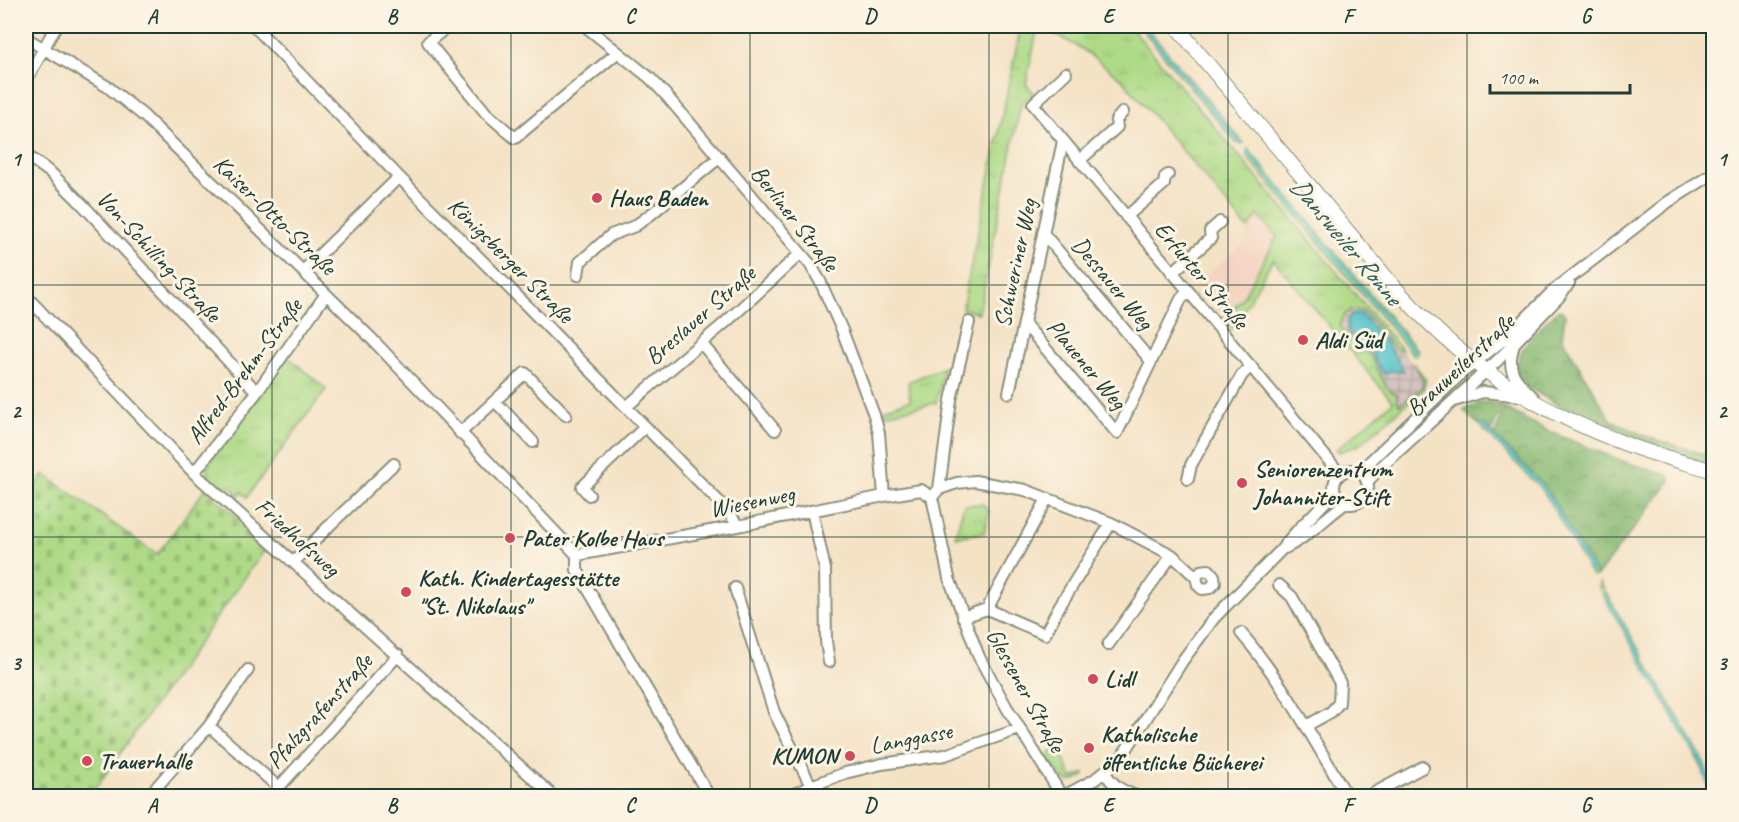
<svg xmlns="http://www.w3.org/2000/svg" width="1739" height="822" viewBox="0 0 1739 822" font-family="Caveat,sans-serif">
	<defs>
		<pattern id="industrial-grid" width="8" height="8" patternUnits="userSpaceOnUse" patternTransform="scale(1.5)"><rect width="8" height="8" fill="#d1c0bc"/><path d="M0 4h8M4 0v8" fill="none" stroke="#a99d9a"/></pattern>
		<pattern id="grass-tufts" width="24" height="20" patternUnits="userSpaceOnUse" patternTransform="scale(1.5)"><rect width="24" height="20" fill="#aeda87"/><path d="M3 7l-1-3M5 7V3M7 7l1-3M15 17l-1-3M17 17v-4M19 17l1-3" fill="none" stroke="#95bc75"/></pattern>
		<pattern id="forest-crowns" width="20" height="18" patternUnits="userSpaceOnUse" patternTransform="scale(1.5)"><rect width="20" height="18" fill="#8aba74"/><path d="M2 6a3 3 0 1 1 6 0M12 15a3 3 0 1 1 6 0" fill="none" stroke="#709860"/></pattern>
		<pattern id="cemetery-stones" width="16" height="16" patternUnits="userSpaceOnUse" patternTransform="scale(1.5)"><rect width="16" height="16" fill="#aeda87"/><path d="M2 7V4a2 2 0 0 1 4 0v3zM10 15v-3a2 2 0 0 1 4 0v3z" fill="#95bc75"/></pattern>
	</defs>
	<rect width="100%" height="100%" fill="#fcf5e5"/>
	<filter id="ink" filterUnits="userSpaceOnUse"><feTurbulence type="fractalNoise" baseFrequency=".0167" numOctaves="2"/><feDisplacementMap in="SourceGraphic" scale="12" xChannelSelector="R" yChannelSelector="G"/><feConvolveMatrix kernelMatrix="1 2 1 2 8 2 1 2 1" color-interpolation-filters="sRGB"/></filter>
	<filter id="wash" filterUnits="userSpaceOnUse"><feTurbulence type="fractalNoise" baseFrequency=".008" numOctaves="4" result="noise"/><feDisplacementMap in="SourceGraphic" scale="24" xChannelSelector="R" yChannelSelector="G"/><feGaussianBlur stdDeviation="1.35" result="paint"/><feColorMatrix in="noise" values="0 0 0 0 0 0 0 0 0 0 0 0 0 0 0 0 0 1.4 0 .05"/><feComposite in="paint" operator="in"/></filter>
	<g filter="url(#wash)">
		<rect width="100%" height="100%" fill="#f4e2c5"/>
		<path fill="#f5d3c1" d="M 1258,215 L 1277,237 L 1241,300 L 1228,314 L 1224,310 L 1219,313 L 1201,291 L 1206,287 L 1200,280 L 1246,241 L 1248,229 Z"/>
		<path fill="url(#industrial-grid)" d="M 1350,310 L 1361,310 L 1367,313 L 1395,349 L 1402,350 L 1423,379 L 1422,387 L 1400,405 L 1397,401 L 1397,395 L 1390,391 L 1381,380 L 1369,354 L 1345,334 L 1342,321 Z"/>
		<path fill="url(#grass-tufts)" stroke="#668c5e" stroke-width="1.5" d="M 1021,26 L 1038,26 L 1026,84 L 1034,93 L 1021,104 L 979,313 L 962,309 Z
			M 1040,26 L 1130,26 L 1402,350 L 1395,349 L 1364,311 L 1350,310 C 1323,331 1362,343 1371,357 C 1380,371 1381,386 1397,395 L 1397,401 L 1400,405 L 1422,387 L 1423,379 L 1413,363 L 1426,379 L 1423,390 L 1359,445 L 1339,452 L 1336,450 L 1393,402 L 1273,259 L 1241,315 L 1237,313 L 1234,319 L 1237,321 L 1232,330 L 1223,319 L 1241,300 L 1277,237 L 1258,215 L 1248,229 L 1123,80 L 1082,49 Z
			M 1148,29 L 1242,141 L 1244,143 L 1236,143 L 1144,32 Z
			M 1248,149 L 1419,352 L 1414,356 L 1247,157 Z
			M 287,356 L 326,389 L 247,497 L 242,492 L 239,496 L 229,485 L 223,490 L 209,477 L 206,468 Z
			M 944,367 L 936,403 L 885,414 L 883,409 L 910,400 L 908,382 Z
			M 1483,424 L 1547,489 L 1597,576 L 1592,576 L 1543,491 L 1480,426 Z
			M 983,504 L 989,512 L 984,533 L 955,537 L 964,505 Z
			M 1600,582 L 1704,762 L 1713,789 L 1713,796 L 1712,796 L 1700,764 L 1599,588 Z
			M 1058,745 L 1072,778 L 1084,773 L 1085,776 L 1069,782 L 1061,777 L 1047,756 Z"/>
		<path fill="url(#forest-crowns)" stroke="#547c54" stroke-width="1.5" d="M 1561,310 L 1565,315 L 1562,338 L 1611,420 L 1645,436 L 1713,457 L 1713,465 L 1638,440 L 1578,417 L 1526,386 L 1514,369 C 1520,363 1519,355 1524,347 C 1532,334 1546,322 1557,311 Z
			M 1483,402 L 1497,404 L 1548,431 L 1622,461 L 1669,475 L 1670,480 L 1668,484 L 1597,576 L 1547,489 L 1494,435 L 1502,417 L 1499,415 L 1491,432 L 1483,424 L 1480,426 L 1463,410 Z"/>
		<path fill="url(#cemetery-stones)" stroke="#668c5e" stroke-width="1.5" d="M 44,474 L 157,555 L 205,489 L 268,545 L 90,796 L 26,796 L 26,500 Z"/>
		<path fill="#54c2ca" stroke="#3a807f" stroke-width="1.5" d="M 1355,314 L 1360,314 L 1367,320 L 1377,334 L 1385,341 L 1404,371 L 1391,371 L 1383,374 L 1370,350 L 1348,332 L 1347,321 L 1350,316 Z"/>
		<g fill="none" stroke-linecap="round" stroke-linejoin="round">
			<path stroke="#54c2ca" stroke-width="3" d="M 1146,30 L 1241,144
				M 1247,151 L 1417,354
				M 1481,425 L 1545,490 L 1592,572
				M 1606,597 L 1702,763 L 1714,796"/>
		</g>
	</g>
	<g filter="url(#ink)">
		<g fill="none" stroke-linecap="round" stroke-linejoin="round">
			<g stroke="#8a907c" stroke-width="14">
				<path id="minor" d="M 254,26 L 399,177 L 533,312 L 728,511 L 738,526
					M 448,26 L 428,42 L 486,113 L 515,138 L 617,53
					M 585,26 L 650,78 L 665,94 L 810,264 L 820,281 L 842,330 L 874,415 L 879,433 L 884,496
					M 26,38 L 108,87 L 144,116 L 370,337 L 577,555 L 577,570 L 709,796
					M 1066,73 L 1033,104 L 1340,474
					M 26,81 L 56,26
					M 26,155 L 51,173 L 82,204 L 257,392
					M 1079,161 L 1117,127 L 1116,120 L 1123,112
					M 1126,217 L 1164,184 L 1165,177 L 1168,175
					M 1043,233 L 1151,361
					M 303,271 L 399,177
					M 1172,273 L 1211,238 L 1210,231 L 1220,222
					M 578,275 L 580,262 L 611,235 L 635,226 L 650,215 L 720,157
					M 26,296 L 194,473 L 553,796
					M 1024,323 L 1117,433 L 1181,299 L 1188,291
					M 701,343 L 775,430
					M 1514,345 C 1505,372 1516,380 1534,398
					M 1009,393 L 1063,141
					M 495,401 L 533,442
					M 1454,401 L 1483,392 L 1522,396
					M 626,407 L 726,322 L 800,254
					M 460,433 L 525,373 L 566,415
					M1334 487a17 17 0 1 1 34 0a17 17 0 1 1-34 0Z
					M 1359,472 L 1463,372 L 1508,336 L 1554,290 L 1668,202 L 1714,173
					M 194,473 L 257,392 L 326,294
					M 1188,479 L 1191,465 L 1242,375 L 1251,366
					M 1367,482 L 1380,468 L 1498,360 L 1559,297 L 1569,283
					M 939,489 L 951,400 L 969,322
					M 589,495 L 582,487 L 645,427
					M 932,497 L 939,489 L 957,483 L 975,481 L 1025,490 L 1111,523 L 1172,555 L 1196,577 L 1198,585 L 1202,589 L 1210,588 L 1215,583 L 1214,576 L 1209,570 L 1201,571 L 1196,577
					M 932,497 L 949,578 L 979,657 L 1007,708 L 1062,796
					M 812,511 L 825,569 L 826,641 L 829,662
					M 1285,548 C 1308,537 1326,517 1346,503
					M 577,555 L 738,526 L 884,496 L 921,490 L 932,497
					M 294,562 L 329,526 L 394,464
					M 1279,585 L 1292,597 L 1340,683 L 1339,703 L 1331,712 L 1306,726
					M 735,588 L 774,712 L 811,786
					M 987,609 L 1045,634 L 1059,607 L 1111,523
					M 963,617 L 987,609 L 1047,499
					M 1241,633 C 1283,682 1314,740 1347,796
					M 1108,645 L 1172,555
					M 209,726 L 248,670
					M 1105,773 C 1113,785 1121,791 1136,796
					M 149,796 L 209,726 L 278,787
					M 271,796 L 398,655
					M 790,796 L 811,786 L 845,773 L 882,764 L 945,755 L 1019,729
					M 1064,796 L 1094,780 L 1121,758 L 1183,660 L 1214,618 L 1282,549 C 1297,527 1319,512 1334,491
					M 1369,796 L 1423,767"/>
			</g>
			<g stroke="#8a907c" stroke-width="16">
				<path id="major" d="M 1176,26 L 1390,282 C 1460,362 1527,406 1626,444 C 1654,455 1684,462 1714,471"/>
			</g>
			<use href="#minor" stroke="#fff" stroke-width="10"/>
			<use href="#major" stroke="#fff" stroke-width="14"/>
		</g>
	</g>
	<path fill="none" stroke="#1f3d34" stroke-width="1.5" stroke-opacity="0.55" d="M 272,26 L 272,796M 511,26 L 511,796M 750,26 L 750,796M 989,26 L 989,796M 1228,26 L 1228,796M 1467,26 L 1467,796M 26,285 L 1714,285M 26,537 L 1714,537"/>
	<g fill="#d1495b" stroke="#fcf5e5" stroke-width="2">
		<circle cx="597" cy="198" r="6"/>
		<circle cx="1303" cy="340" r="6"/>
		<circle cx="1242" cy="483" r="6"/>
		<circle cx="510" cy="538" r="6"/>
		<circle cx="406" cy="592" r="6"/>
		<circle cx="1093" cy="679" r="6"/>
		<circle cx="1089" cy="748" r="6"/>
		<circle cx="850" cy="756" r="6"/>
		<circle cx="87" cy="761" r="6"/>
	</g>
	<g text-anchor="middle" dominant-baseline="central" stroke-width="6" stroke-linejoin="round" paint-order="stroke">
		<g font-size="24" font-weight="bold" fill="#1f3d34" stroke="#fcf5e5" text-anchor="start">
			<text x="609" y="198">Haus Baden</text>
			<text x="1315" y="340">Aldi Süd</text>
			<text x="1254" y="469">Seniorenzentrum<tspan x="1254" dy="28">Johanniter-Stift</tspan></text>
			<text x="522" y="538">Pater Kolbe Haus</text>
			<text x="418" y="578">Kath. Kindertagesstätte<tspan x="418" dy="28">"St. Nikolaus"</tspan></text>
			<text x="1105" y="679">Lidl</text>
			<text x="1101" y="734">Katholische<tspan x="1101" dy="28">öffentliche Bücherei</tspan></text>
			<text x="838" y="756" text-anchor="end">KUMON</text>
			<text x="99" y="761">Trauerhalle</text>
		</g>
		<g font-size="24" fill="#1f3d34" stroke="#fcf5e5">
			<text transform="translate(275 215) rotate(44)">Kaiser-Otto-Straße</text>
			<text transform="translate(795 218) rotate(52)">Berliner Straße</text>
			<text transform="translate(159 256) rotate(47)">Von-Schilling-Straße</text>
			<text transform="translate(511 260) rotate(45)">Königsberger Straße</text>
			<text transform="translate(1015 263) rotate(-78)">Schweriner Weg</text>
			<text transform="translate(1202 275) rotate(50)">Erfurter Straße</text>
			<text transform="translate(1113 283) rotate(50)">Dessauer Weg</text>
			<text transform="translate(700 315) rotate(-41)">Breslauer Straße</text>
			<text transform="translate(1087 364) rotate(50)">Plauener Weg</text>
			<text transform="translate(1460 365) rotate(-43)">Brauweilerstraße</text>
			<text transform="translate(244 371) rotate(-53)">Alfred-Brehm-Straße</text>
			<text transform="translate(752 501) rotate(-11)">Wiesenweg</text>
			<text transform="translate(298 537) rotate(42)">Friedhofsweg</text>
			<text transform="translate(1026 690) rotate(61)">Glessener Straße</text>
			<text transform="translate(319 711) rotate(-48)">Pfalzgrafenstraße</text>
			<text transform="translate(911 738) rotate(-11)">Langgasse</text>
		</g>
		<g font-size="26" font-style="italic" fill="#2c5e5a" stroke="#fcf5e5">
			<text transform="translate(1346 241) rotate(50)">Dansweiler Ronne</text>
		</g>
	</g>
	<rect width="1739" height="822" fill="none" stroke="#fcf5e5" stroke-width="66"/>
	<path d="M1490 84v9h140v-9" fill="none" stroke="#1f3d34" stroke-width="3"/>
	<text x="1499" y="84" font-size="18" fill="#1f3d34" stroke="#fcf5e5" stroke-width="4.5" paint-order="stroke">100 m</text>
	<rect x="33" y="33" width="1673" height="756" fill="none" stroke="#1f3d34" stroke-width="2"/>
	<g font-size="20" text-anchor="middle" font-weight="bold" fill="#1f3d34">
		<text x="152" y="23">A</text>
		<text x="392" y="23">B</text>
		<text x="630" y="23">C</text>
		<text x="870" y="23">D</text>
		<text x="1108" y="23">E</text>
		<text x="1348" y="23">F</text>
		<text x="1586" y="23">G</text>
		<text x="16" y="166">1</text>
		<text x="1722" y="166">1</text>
		<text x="16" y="418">2</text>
		<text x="1722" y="418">2</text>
		<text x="16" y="670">3</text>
		<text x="1722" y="670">3</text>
		<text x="152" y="812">A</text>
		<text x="392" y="812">B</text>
		<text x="630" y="812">C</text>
		<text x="870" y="812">D</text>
		<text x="1108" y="812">E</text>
		<text x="1348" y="812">F</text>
		<text x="1586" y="812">G</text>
	</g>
</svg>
